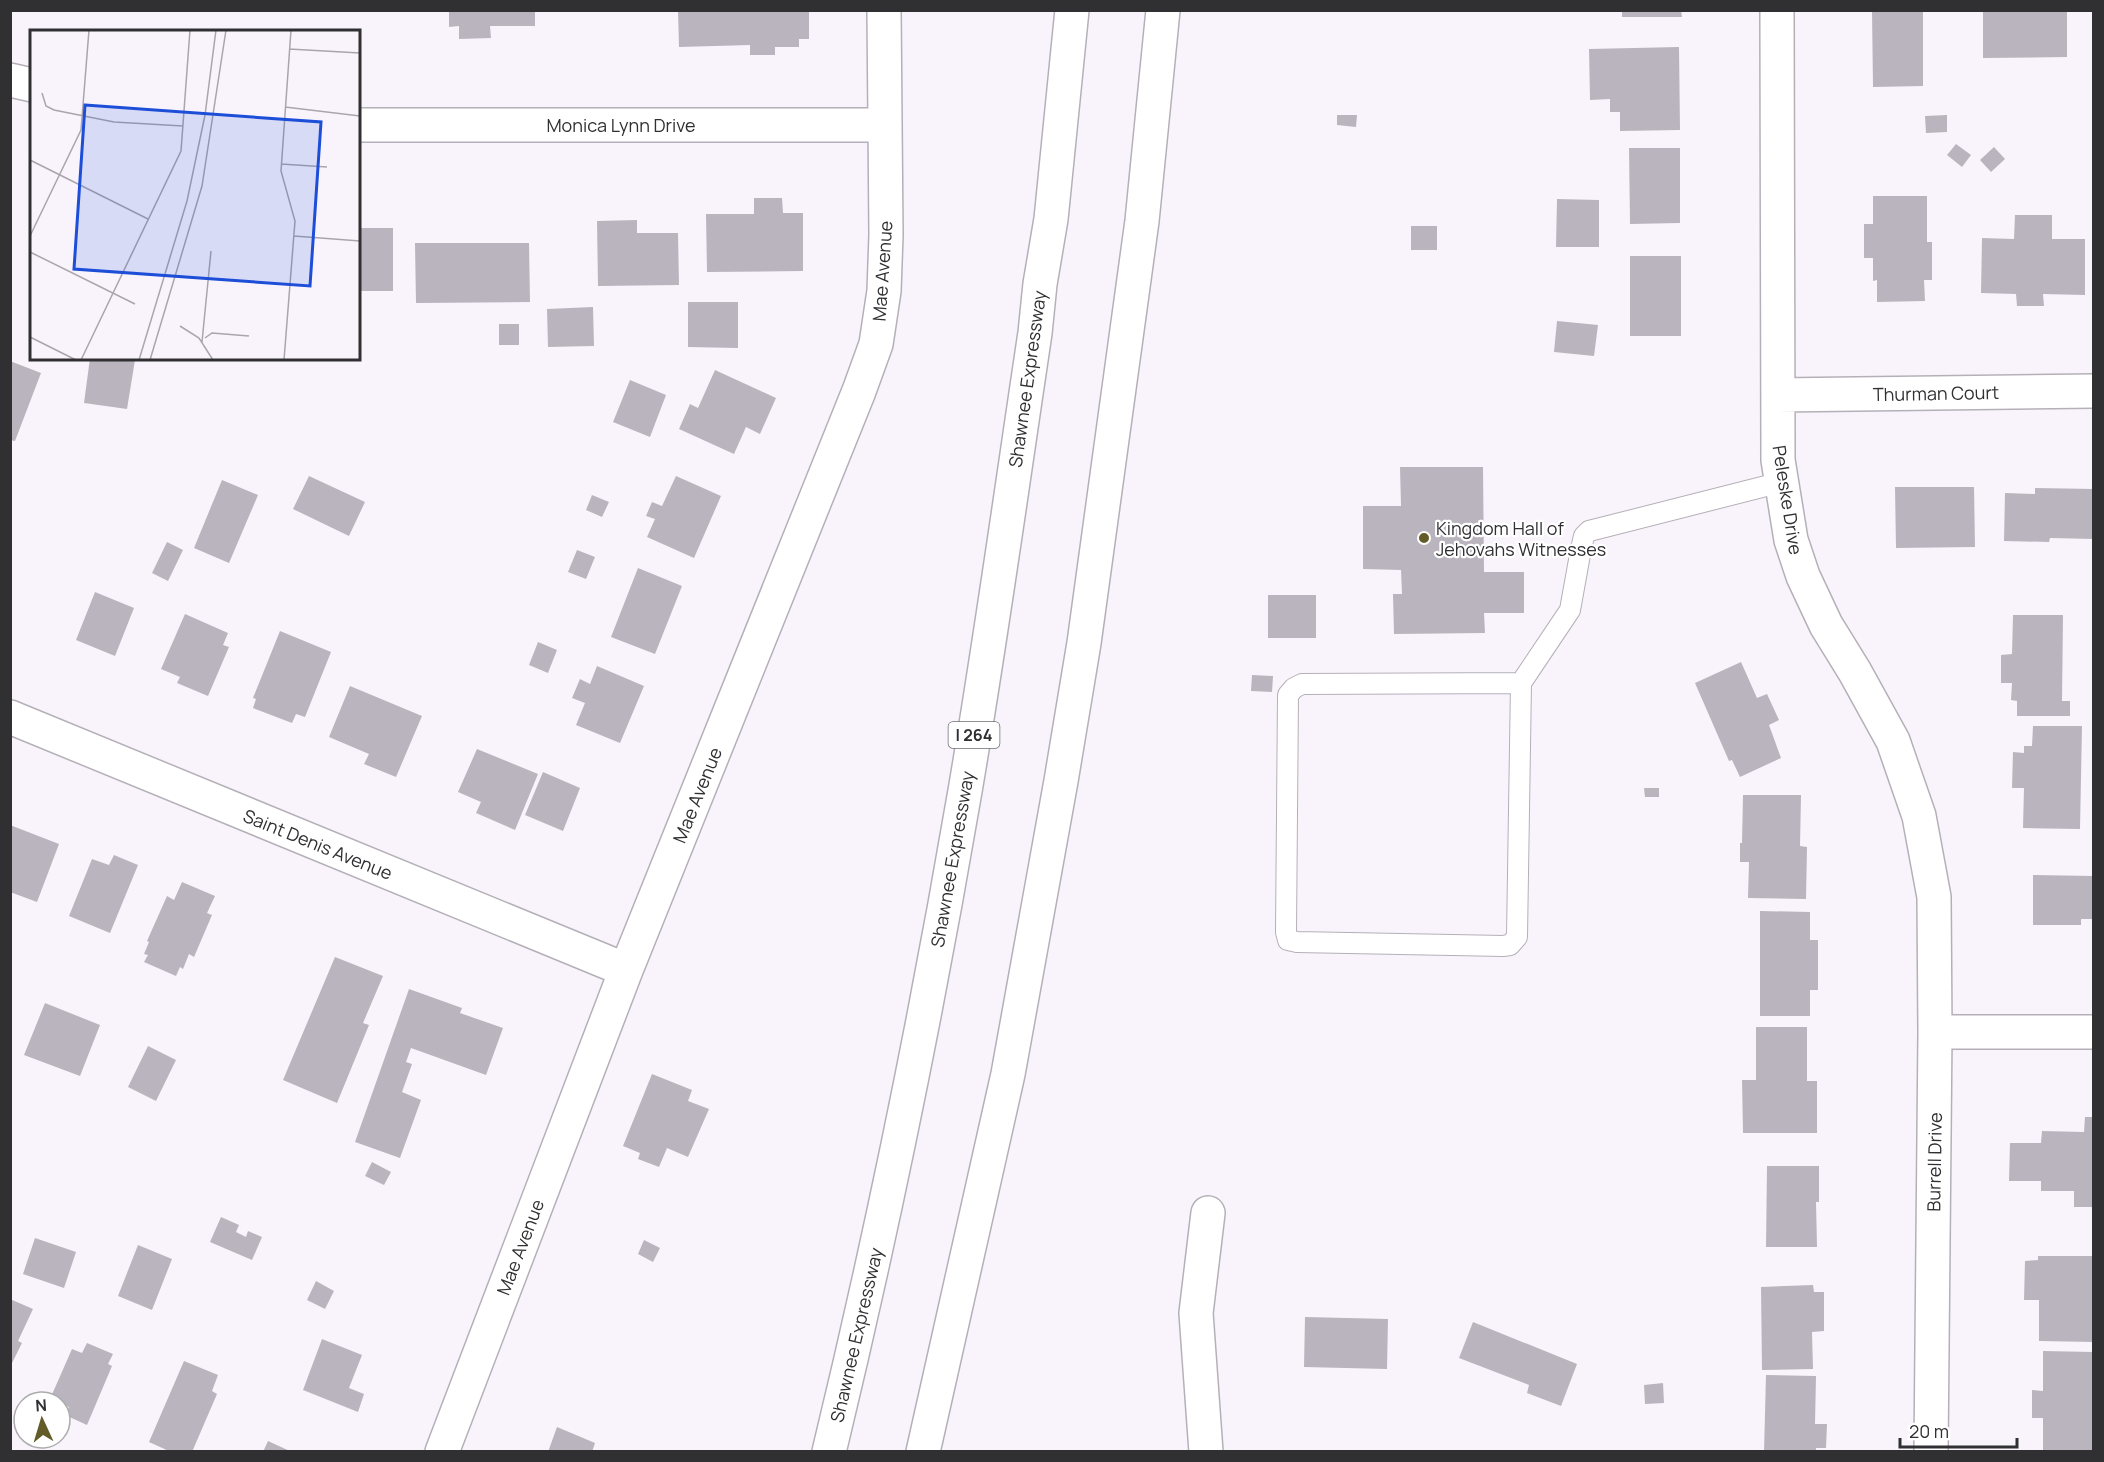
<svg xmlns="http://www.w3.org/2000/svg" width="2104" height="1462" viewBox="0 0 2104 1462" font-family="Manrope,sans-serif">
	<rect width="100%" height="100%" fill="#f9f4fc"/>
	<path fill="#b9b4bd" d="M 449,10 L 535,10 L 535,26 L 490,26 L 491,38 L 459,39 L 459,26 L 449,27 Z
		M 678,10 L 809,10 L 809,39 L 799,39 L 799,47 L 775,47 L 775,55 L 750,55 L 750,45 L 679,47 Z
		M 1622,10 L 1681,10 L 1682,17 L 1622,17 Z
		M 1872,10 L 1923,10 L 1923,86 L 1873,87 Z
		M 2067,10 L 2067,57 L 1983,58 L 1983,11 Z
		M 1679,47 L 1680,130 L 1620,131 L 1620,112 L 1610,112 L 1610,99 L 1590,100 L 1589,49 Z
		M 1337,115 L 1357,115 L 1356,127 L 1337,125 Z
		M 1947,115 L 1947,132 L 1926,133 L 1925,116 Z
		M 1956,144 L 1971,155 L 1962,167 L 1947,155 Z
		M 1994,147 L 2005,159 L 1991,172 L 1980,160 Z
		M 1629,148 L 1680,148 L 1680,223 L 1630,224 Z
		M 1873,196 L 1927,196 L 1927,242 L 1932,242 L 1932,280 L 1924,280 L 1925,301 L 1877,302 L 1877,280 L 1873,281 L 1873,258 L 1864,258 L 1864,224 L 1873,224 Z
		M 754,198 L 782,198 L 783,213 L 803,213 L 803,271 L 707,272 L 706,214 L 754,214 Z
		M 1557,199 L 1599,200 L 1599,247 L 1556,247 Z
		M 2015,215 L 2052,215 L 2052,239 L 2085,239 L 2085,295 L 2043,294 L 2044,306 L 2017,306 L 2016,294 L 1981,293 L 1982,238 L 2014,239 Z
		M 637,220 L 637,233 L 678,233 L 679,285 L 598,286 L 597,221 Z
		M 1411,226 L 1437,226 L 1437,250 L 1411,250 Z
		M 358,228 L 393,228 L 393,291 L 358,291 Z
		M 415,243 L 529,243 L 530,302 L 416,303 Z
		M 1630,256 L 1681,256 L 1681,336 L 1630,336 Z
		M 688,302 L 738,302 L 738,348 L 688,347 Z
		M 593,307 L 594,346 L 548,347 L 547,309 Z
		M 1557,321 L 1598,325 L 1594,356 L 1554,352 Z
		M 499,324 L 519,324 L 519,345 L 499,345 Z
		M 90,358 L 135,360 L 127,409 L 84,403 Z
		M 10,361 L 41,373 L 15,441 L 10,440 Z
		M 715,370 L 776,398 L 760,434 L 746,427 L 734,454 L 679,429 L 690,404 L 698,408 Z
		M 630,380 L 666,395 L 650,437 L 613,422 Z
		M 1400,467 L 1483,467 L 1484,572 L 1524,572 L 1524,613 L 1484,613 L 1485,633 L 1394,634 L 1393,594 L 1402,594 L 1401,570 L 1363,569 L 1363,506 L 1401,506 Z
		M 309,476 L 365,502 L 349,536 L 293,509 Z
		M 676,476 L 721,496 L 694,558 L 647,537 L 655,519 L 646,516 L 652,502 L 662,506 Z
		M 222,480 L 258,495 L 229,563 L 194,548 Z
		M 1895,487 L 1974,487 L 1975,547 L 1896,548 Z
		M 2035,488 L 2094,489 L 2094,539 L 2050,538 L 2049,542 L 2004,541 L 2005,493 L 2035,494 Z
		M 592,495 L 609,502 L 602,517 L 586,510 Z
		M 167,542 L 183,550 L 168,581 L 152,573 Z
		M 577,550 L 595,557 L 586,579 L 568,572 Z
		M 638,568 L 682,586 L 655,654 L 611,637 Z
		M 95,592 L 134,608 L 115,656 L 76,640 Z
		M 1268,595 L 1316,595 L 1316,638 L 1268,638 Z
		M 185,614 L 228,633 L 223,645 L 229,647 L 208,696 L 177,683 L 180,677 L 161,669 Z
		M 2013,615 L 2063,615 L 2062,701 L 2070,701 L 2070,716 L 2017,716 L 2017,701 L 2011,700 L 2012,683 L 2001,683 L 2001,655 L 2012,654 Z
		M 280,631 L 331,652 L 305,717 L 296,714 L 292,723 L 253,708 L 256,699 L 253,698 Z
		M 538,642 L 557,650 L 548,673 L 529,665 Z
		M 1741,662 L 1757,698 L 1767,694 L 1779,720 L 1769,725 L 1781,758 L 1740,777 L 1732,760 L 1729,761 L 1695,683 Z
		M 597,666 L 644,686 L 620,743 L 576,725 L 585,703 L 572,698 L 580,679 L 590,684 Z
		M 1252,675 L 1273,676 L 1272,692 L 1251,691 Z
		M 350,686 L 422,716 L 396,777 L 364,764 L 369,754 L 329,737 Z
		M 2033,726 L 2082,726 L 2080,829 L 2023,828 L 2024,788 L 2012,788 L 2013,752 L 2024,753 L 2024,746 L 2032,746 Z
		M 477,749 L 538,774 L 515,830 L 476,813 L 481,802 L 458,792 Z
		M 543,772 L 580,788 L 563,831 L 525,815 Z
		M 1644,788 L 1659,788 L 1659,797 L 1645,797 Z
		M 1743,795 L 1801,795 L 1800,846 L 1807,847 L 1806,899 L 1748,898 L 1749,862 L 1740,862 L 1740,843 L 1742,843 Z
		M 10,825 L 59,844 L 37,902 L 10,892 Z
		M 114,855 L 138,865 L 110,933 L 69,916 L 92,859 L 109,865 Z
		M 2033,875 L 2094,876 L 2094,919 L 2081,919 L 2081,925 L 2033,925 Z
		M 182,882 L 215,896 L 207,913 L 212,915 L 194,957 L 189,954 L 183,969 L 180,967 L 176,976 L 144,962 L 148,955 L 144,954 L 149,942 L 147,941 L 167,896 L 174,900 Z
		M 1760,911 L 1810,912 L 1810,940 L 1818,940 L 1818,990 L 1810,990 L 1810,1016 L 1760,1016 Z
		M 335,957 L 383,976 L 363,1023 L 369,1025 L 337,1103 L 283,1080 Z
		M 409,989 L 462,1008 L 460,1013 L 503,1028 L 486,1075 L 411,1048 L 406,1062 L 412,1064 L 402,1092 L 421,1100 L 400,1158 L 355,1142 Z
		M 45,1003 L 100,1025 L 80,1076 L 24,1055 Z
		M 1756,1027 L 1807,1027 L 1807,1081 L 1817,1081 L 1817,1133 L 1743,1133 L 1742,1080 L 1756,1080 Z
		M 148,1046 L 176,1060 L 156,1101 L 128,1087 Z
		M 652,1074 L 692,1090 L 688,1101 L 709,1109 L 688,1157 L 667,1148 L 659,1167 L 638,1159 L 640,1153 L 623,1146 Z
		M 2085,1117 L 2094,1117 L 2094,1207 L 2074,1207 L 2074,1191 L 2041,1191 L 2041,1181 L 2009,1181 L 2010,1143 L 2041,1143 L 2042,1131 L 2084,1132 Z
		M 372,1162 L 391,1172 L 384,1185 L 365,1176 Z
		M 1767,1166 L 1819,1166 L 1819,1202 L 1816,1202 L 1817,1247 L 1766,1247 Z
		M 221,1217 L 239,1225 L 236,1232 L 246,1237 L 248,1231 L 262,1237 L 252,1260 L 210,1242 Z
		M 35,1238 L 76,1252 L 64,1288 L 23,1274 Z
		M 644,1240 L 660,1248 L 653,1262 L 638,1254 Z
		M 138,1245 L 172,1259 L 152,1310 L 118,1296 Z
		M 2038,1256 L 2094,1256 L 2094,1342 L 2039,1341 L 2039,1300 L 2024,1300 L 2025,1261 L 2038,1260 Z
		M 316,1281 L 334,1291 L 325,1309 L 307,1300 Z
		M 1813,1285 L 1814,1292 L 1824,1292 L 1824,1331 L 1812,1332 L 1813,1369 L 1762,1370 L 1761,1287 Z
		M 10,1299 L 33,1309 L 18,1341 L 22,1343 L 10,1367 Z
		M 1305,1317 L 1388,1319 L 1387,1369 L 1304,1367 Z
		M 1473,1322 L 1577,1364 L 1561,1406 L 1527,1393 L 1529,1385 L 1459,1358 Z
		M 322,1339 L 362,1355 L 349,1388 L 364,1394 L 358,1412 L 303,1390 Z
		M 87,1343 L 113,1354 L 108,1364 L 112,1366 L 87,1425 L 65,1415 L 69,1407 L 50,1399 L 72,1349 L 82,1353 Z
		M 2043,1351 L 2094,1352 L 2093,1452 L 2043,1452 L 2043,1418 L 2032,1418 L 2032,1390 L 2043,1391 Z
		M 184,1361 L 218,1375 L 212,1391 L 217,1394 L 192,1452 L 171,1452 L 149,1442 Z
		M 1766,1375 L 1816,1376 L 1815,1424 L 1827,1424 L 1826,1448 L 1816,1448 L 1816,1452 L 1764,1452 Z
		M 1663,1383 L 1664,1403 L 1645,1404 L 1644,1385 Z
		M 557,1427 L 595,1443 L 592,1452 L 548,1452 Z
		M 268,1441 L 292,1452 L 263,1452 Z"/>
	<g fill="none" stroke-linecap="round" stroke-linejoin="round">
		<g stroke="#b5b0b8" stroke-width="22">
			<path id="lane" d="M 1521,683 L 1517,937 L 1510,945 L 1503,946 L 1297,942 L 1288,940 L 1286,932 L 1288,695 L 1294,688 L 1302,684 L 1521,683 L 1570,610 L 1581,549 L 1584,536 L 1589,531 L 1782,482"/>
		</g>
		<g stroke="#b5b0b8" stroke-width="36">
			<path id="street" d="M 1777,10 L 1778,460 L 1791,540 L 1803,576 L 1826,625 L 1855,672 L 1893,741 L 1919,816 L 1934,897 L 1935,1032 L 1931,1452
				M 10,80 L 32,85
				M 358,125 L 884,125
				M 1778,395 L 2094,391
				M 10,717 L 626,970
				M 1935,1032 L 2094,1032
				M 442,1452 L 626,970 L 859,391 L 876,344 L 884,291 L 886,235 L 884,10
				M 1206,1452 L 1196,1313 L 1208,1213"/>
		</g>
		<g stroke="#b5b0b8" stroke-width="36">
			<path id="highway" d="M 829,1452 C 882,1233 927,1013 965,791 C 991,639 1012,486 1035,333 L 1040,284 L 1051,219 L 1072,10
				M 923,1452 L 1008,1074 L 1061,781 L 1084,643 L 1142,221 L 1163,10"/>
		</g>
		<use href="#lane" stroke="#fff" stroke-width="20"/>
		<use href="#street" stroke="#fff" stroke-width="33"/>
		<use href="#highway" stroke="#fff" stroke-width="33"/>
	</g>
	<circle fill="#635c29" stroke="#fff" stroke-width="2" cx="1424" cy="538" r="6"/>
	<g text-anchor="middle" dominant-baseline="central" stroke-width="4.5" stroke-linejoin="round" paint-order="stroke">
		<rect fill="#fff" stroke="#6e6d70" stroke-width="1.5" x="948.5" y="722" width="51" height="26" rx="4.5"/>
		<g font-size="16" font-weight="bold" fill="#302f32">
			<text x="974" y="735">I 264</text>
		</g>
		<g font-size="18" fill="#302f32" stroke="#fff">
			<text x="621" y="125">Monica Lynn Drive</text>
			<text transform="translate(882 271) rotate(-86)">Mae Avenue</text>
			<text transform="translate(1027 379) rotate(-82)">Shawnee Expressway</text>
			<text transform="translate(1936 393) rotate(-1)">Thurman Court</text>
			<text transform="translate(1788 500) rotate(81)">Peleske Drive</text>
			<text transform="translate(697 795) rotate(-68)">Mae Avenue</text>
			<text transform="translate(318 844) rotate(22)">Saint Denis Avenue</text>
			<text transform="translate(952 859) rotate(-80)">Shawnee Expressway</text>
			<text transform="translate(1934 1162) rotate(-89)">Burrell Drive</text>
			<text transform="translate(520 1247) rotate(-69)">Mae Avenue</text>
			<text transform="translate(856 1335) rotate(-77)">Shawnee Expressway</text>
		</g>
		<g font-size="18" fill="#302f32" stroke="#fff" text-anchor="start">
			<text x="1436" y="528">Kingdom Hall of<tspan x="1436" dy="21">Jehovahs Witnesses</tspan></text>
		</g>
	</g>
	<g transform="translate(30 30)">
		<rect width="330" height="330" fill="#f9f4fc"/>
		<path fill="none" stroke="#a9a5ab" stroke-width="1.5" d="M 259,19 L 330,23M 12,63 L 16,76 L 24,80 L 84,92 L 153,96M 255,77 L 330,86M 0,130 L 118,189M 251,134 L 297,137M 0,206 L 51,100 L 59,0M 264,206 L 330,211M 0,222 L 105,274M 150,296 L 169,308 L 183,330M 0,307 L 46,330M 175,308 L 182,303 L 219,306M 172,312 L 181,221M 51,330 L 151,121 L 160,0M 109,330 L 157,171 L 175,85 L 186,0M 120,330 L 172,156 L 196,0M 254,330 L 265,191 L 251,141 L 261,0"/>
		<path fill="#1d4ed8" fill-opacity="0.15" stroke="#1d4ed8" stroke-width="3" d="M 55,75 L 291,92 L 280,256 L 44,239 Z"/>
		<rect width="330" height="330" fill="none" stroke="#302f32" stroke-width="3"/>
	</g>
	<rect width="2104" height="1462" fill="none" stroke="#302f32" stroke-width="24"/>
	<g transform="translate(42 1420) rotate(356)"><circle r="28" fill="#ffffff" stroke="#acacad" stroke-width="1.5"/>
	<path d="M0-4.5L10 22L0 15L-10 22Z" fill="#635c29"/>
	<text y="-9" font-size="16" font-weight="bold" text-anchor="middle" fill="#302f32">N</text>
	</g>
	<path d="M1900 1438v9h117v-9" fill="none" stroke="#302f32" stroke-width="3"/>
	<text x="1909" y="1438" font-size="18" fill="#302f32" stroke="#ffffff" stroke-width="4.5" paint-order="stroke">20 m</text>
</svg>
